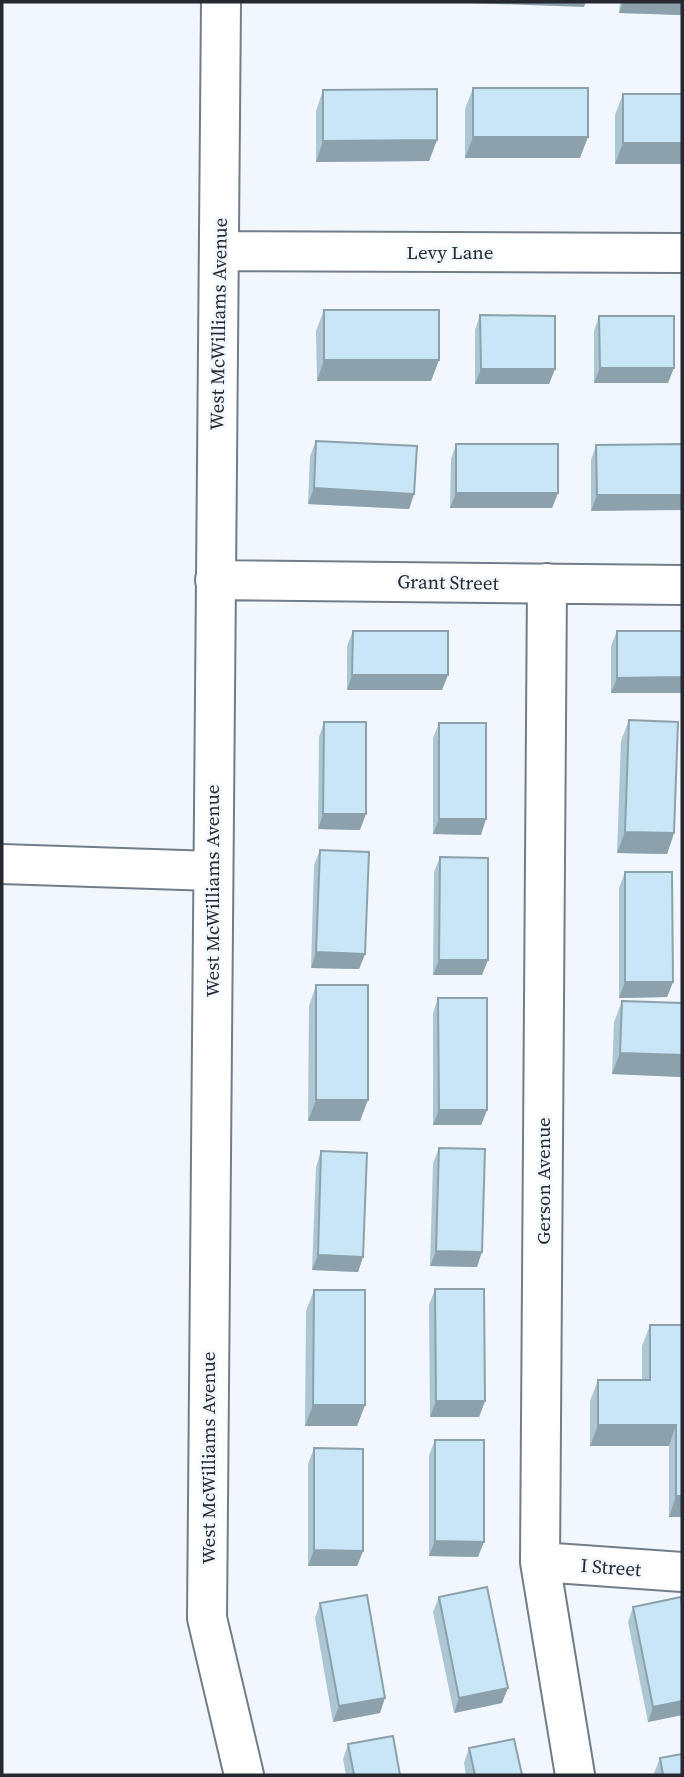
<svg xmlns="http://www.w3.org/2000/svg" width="684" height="1777" viewBox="0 0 684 1777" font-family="'Source Serif 4',serif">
	<rect width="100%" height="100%" fill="#f2f7fd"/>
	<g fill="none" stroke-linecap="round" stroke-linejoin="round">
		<g stroke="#727d8a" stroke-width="42">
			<path id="minor" d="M 221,2 L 207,1618 L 244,1775
				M 219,251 L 682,253
				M 215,580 L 682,585
				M 547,583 L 540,1562 L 575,1775
				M 2,864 L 213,871
				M 540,1562 L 682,1572"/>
		</g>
		<use href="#minor" stroke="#fff" stroke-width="38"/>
	</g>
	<path fill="#acc6d4" d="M 620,2 L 682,2 L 682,15 L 619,13 Z
		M 473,88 L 580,158 L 465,158 L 465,109 Z
		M 323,90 L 437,140 L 429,161 L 316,162 L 316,111 Z
		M 623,94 L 682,94 L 682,164 L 615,164 L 615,115 Z
		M 324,310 L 439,360 L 431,381 L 317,381 L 316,331 Z
		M 480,315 L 555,369 L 549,384 L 475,384 L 475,330 Z
		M 599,316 L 668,383 L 594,383 L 594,331 Z
		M 316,441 L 414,494 L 409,509 L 308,504 L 310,456 Z
		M 456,444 L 558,493 L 552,508 L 450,508 L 451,459 Z
		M 682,444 L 591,511 L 591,460 L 596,445 Z
		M 353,631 L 442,690 L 347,690 L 347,646 Z
		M 617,631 L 682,631 L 682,693 L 611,693 L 611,646 Z
		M 629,720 L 674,833 L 667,854 L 617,853 L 621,741 Z
		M 324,722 L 360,830 L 318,829 L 319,737 Z
		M 439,723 L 481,835 L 433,834 L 433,738 Z
		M 320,850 L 365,954 L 359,969 L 311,968 L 314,865 Z
		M 440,857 L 482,975 L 433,975 L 434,872 Z
		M 625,872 L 673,982 L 667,997 L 619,998 L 619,888 Z
		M 316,985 L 360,1121 L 308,1121 L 309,1006 Z
		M 438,998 L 487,1110 L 481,1125 L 433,1125 L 433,1013 Z
		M 622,1001 L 682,1003 L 682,1077 L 612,1074 L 614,1022 Z
		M 439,1148 L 477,1267 L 430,1266 L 433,1163 Z
		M 321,1151 L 363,1257 L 358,1272 L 312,1270 L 316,1167 Z
		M 435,1289 L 485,1401 L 479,1417 L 430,1417 L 429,1305 Z
		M 314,1290 L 365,1405 L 357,1426 L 305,1426 L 306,1311 Z
		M 650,1325 L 682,1325 L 682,1517 L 669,1517 L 669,1446 L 590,1446 L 590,1401 L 598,1380 L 642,1380 L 642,1346 Z
		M 435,1440 L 478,1557 L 429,1556 L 429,1455 Z
		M 314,1448 L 363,1551 L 357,1566 L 308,1566 L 308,1464 Z
		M 439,1597 L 502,1703 L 454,1713 L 433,1612 Z
		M 320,1603 L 380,1713 L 333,1722 L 315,1618 Z
		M 633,1607 L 682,1715 L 648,1722 L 628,1622 Z
		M 348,1744 L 400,1775 L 346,1775 L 343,1759 Z
		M 469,1748 L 522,1775 L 466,1775 L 464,1763 Z
		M 660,1758 L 682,1775 L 655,1775 L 654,1773 Z"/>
	<path fill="#8ca1ac" d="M 470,2 L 586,2 L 584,7 L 469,3 Z
		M 623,2 L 682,2 L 682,15 L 619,13 Z
		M 473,137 L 588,137 L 580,158 L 465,158 Z
		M 437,140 L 429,161 L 316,162 L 323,141 Z
		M 623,143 L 682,143 L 682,164 L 615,164 Z
		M 324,360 L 439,360 L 431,381 L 317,381 Z
		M 600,368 L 674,368 L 668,383 L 594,383 Z
		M 481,369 L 555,369 L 549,384 L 475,384 Z
		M 314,488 L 414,494 L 409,509 L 308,504 Z
		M 456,493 L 558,493 L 552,508 L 450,508 Z
		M 597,495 L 682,495 L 682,510 L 591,511 Z
		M 352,675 L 448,675 L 442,690 L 347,690 Z
		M 682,677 L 682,693 L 611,693 L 617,678 Z
		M 323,814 L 366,814 L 360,830 L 318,829 Z
		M 439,819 L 486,819 L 481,835 L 433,834 Z
		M 625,832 L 674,833 L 667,854 L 617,853 Z
		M 316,952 L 365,954 L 359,969 L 311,968 Z
		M 439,960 L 488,960 L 482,975 L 433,975 Z
		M 625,982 L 673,982 L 667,997 L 619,998 Z
		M 620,1053 L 682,1055 L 682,1077 L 612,1074 Z
		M 316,1100 L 368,1100 L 360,1121 L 308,1121 Z
		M 439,1110 L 487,1110 L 481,1125 L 433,1125 Z
		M 436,1251 L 482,1252 L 477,1267 L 430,1266 Z
		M 318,1255 L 363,1257 L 358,1272 L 312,1270 Z
		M 436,1401 L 485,1401 L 479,1417 L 430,1417 Z
		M 313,1405 L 365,1405 L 357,1426 L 305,1426 Z
		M 598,1425 L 676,1425 L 669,1446 L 590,1446 Z
		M 676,1496 L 682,1496 L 682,1517 L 669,1517 Z
		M 435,1541 L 484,1542 L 478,1557 L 429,1556 Z
		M 314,1550 L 363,1551 L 357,1566 L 308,1566 Z
		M 508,1688 L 502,1703 L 454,1713 L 459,1698 Z
		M 385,1698 L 380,1713 L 333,1722 L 339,1706 Z
		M 682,1701 L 682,1715 L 648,1722 L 653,1707 Z"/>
	<path fill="#c8e6f6" stroke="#8ca1ac" stroke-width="2" d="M 473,88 L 588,88 L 588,137 L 473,137 Z
		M 437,89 L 437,140 L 323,141 L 323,90 Z
		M 623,94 L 682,94 L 682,143 L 623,143 Z
		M 324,310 L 439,310 L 439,360 L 324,360 Z
		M 480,315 L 555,316 L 555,369 L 481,369 Z
		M 599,316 L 674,316 L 674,368 L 600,368 Z
		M 316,441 L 417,446 L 414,494 L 314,488 Z
		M 456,444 L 558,444 L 558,493 L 456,493 Z
		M 682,444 L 682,495 L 597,495 L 596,445 Z
		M 353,631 L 448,631 L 448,675 L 352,675 Z
		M 617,631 L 682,631 L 682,677 L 617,678 Z
		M 629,720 L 678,722 L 674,833 L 625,832 Z
		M 324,722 L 366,722 L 366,814 L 323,814 Z
		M 439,723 L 486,723 L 486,819 L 439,819 Z
		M 320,850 L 369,852 L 365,954 L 316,952 Z
		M 440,857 L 488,858 L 488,960 L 439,960 Z
		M 625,872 L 672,872 L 673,982 L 625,982 Z
		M 316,985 L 368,985 L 368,1100 L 316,1100 Z
		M 438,998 L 487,998 L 487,1110 L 439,1110 Z
		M 622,1001 L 682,1003 L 682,1055 L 620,1053 Z
		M 439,1148 L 485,1149 L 482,1252 L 436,1251 Z
		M 321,1151 L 367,1153 L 363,1257 L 318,1255 Z
		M 435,1289 L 484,1289 L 485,1401 L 436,1401 Z
		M 314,1290 L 365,1290 L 365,1405 L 313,1405 Z
		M 650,1325 L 682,1325 L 682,1496 L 676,1496 L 676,1425 L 598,1425 L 598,1380 L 650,1380 Z
		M 435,1440 L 484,1440 L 484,1542 L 435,1541 Z
		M 314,1448 L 363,1449 L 363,1551 L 314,1550 Z
		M 487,1587 L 508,1688 L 459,1698 L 439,1597 Z
		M 367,1595 L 385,1698 L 339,1706 L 320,1603 Z
		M 681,1597 L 682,1606 L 682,1701 L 653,1707 L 633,1607 Z
		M 393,1736 L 400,1775 L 354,1775 L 348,1744 Z
		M 514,1739 L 522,1775 L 475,1775 L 469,1748 Z
		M 682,1754 L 682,1775 L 663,1775 L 660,1758 Z"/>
	<g text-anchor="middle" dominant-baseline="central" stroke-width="5" stroke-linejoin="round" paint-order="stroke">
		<g font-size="19" fill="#25292f" stroke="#f2f7fd">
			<text x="450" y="252">Levy Lane</text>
			<text transform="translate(218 324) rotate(-89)">West McWilliams Avenue</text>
			<text transform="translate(448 582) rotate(1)">Grant Street</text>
			<text transform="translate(212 891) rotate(-90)">West McWilliams Avenue</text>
			<text transform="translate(543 1181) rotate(-90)">Gerson Avenue</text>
			<text transform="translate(208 1458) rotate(-90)">West McWilliams Avenue</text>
			<text transform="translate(611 1567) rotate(4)">I Street</text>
		</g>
	</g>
	<rect width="684" height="1777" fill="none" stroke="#25292f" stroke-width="7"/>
</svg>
